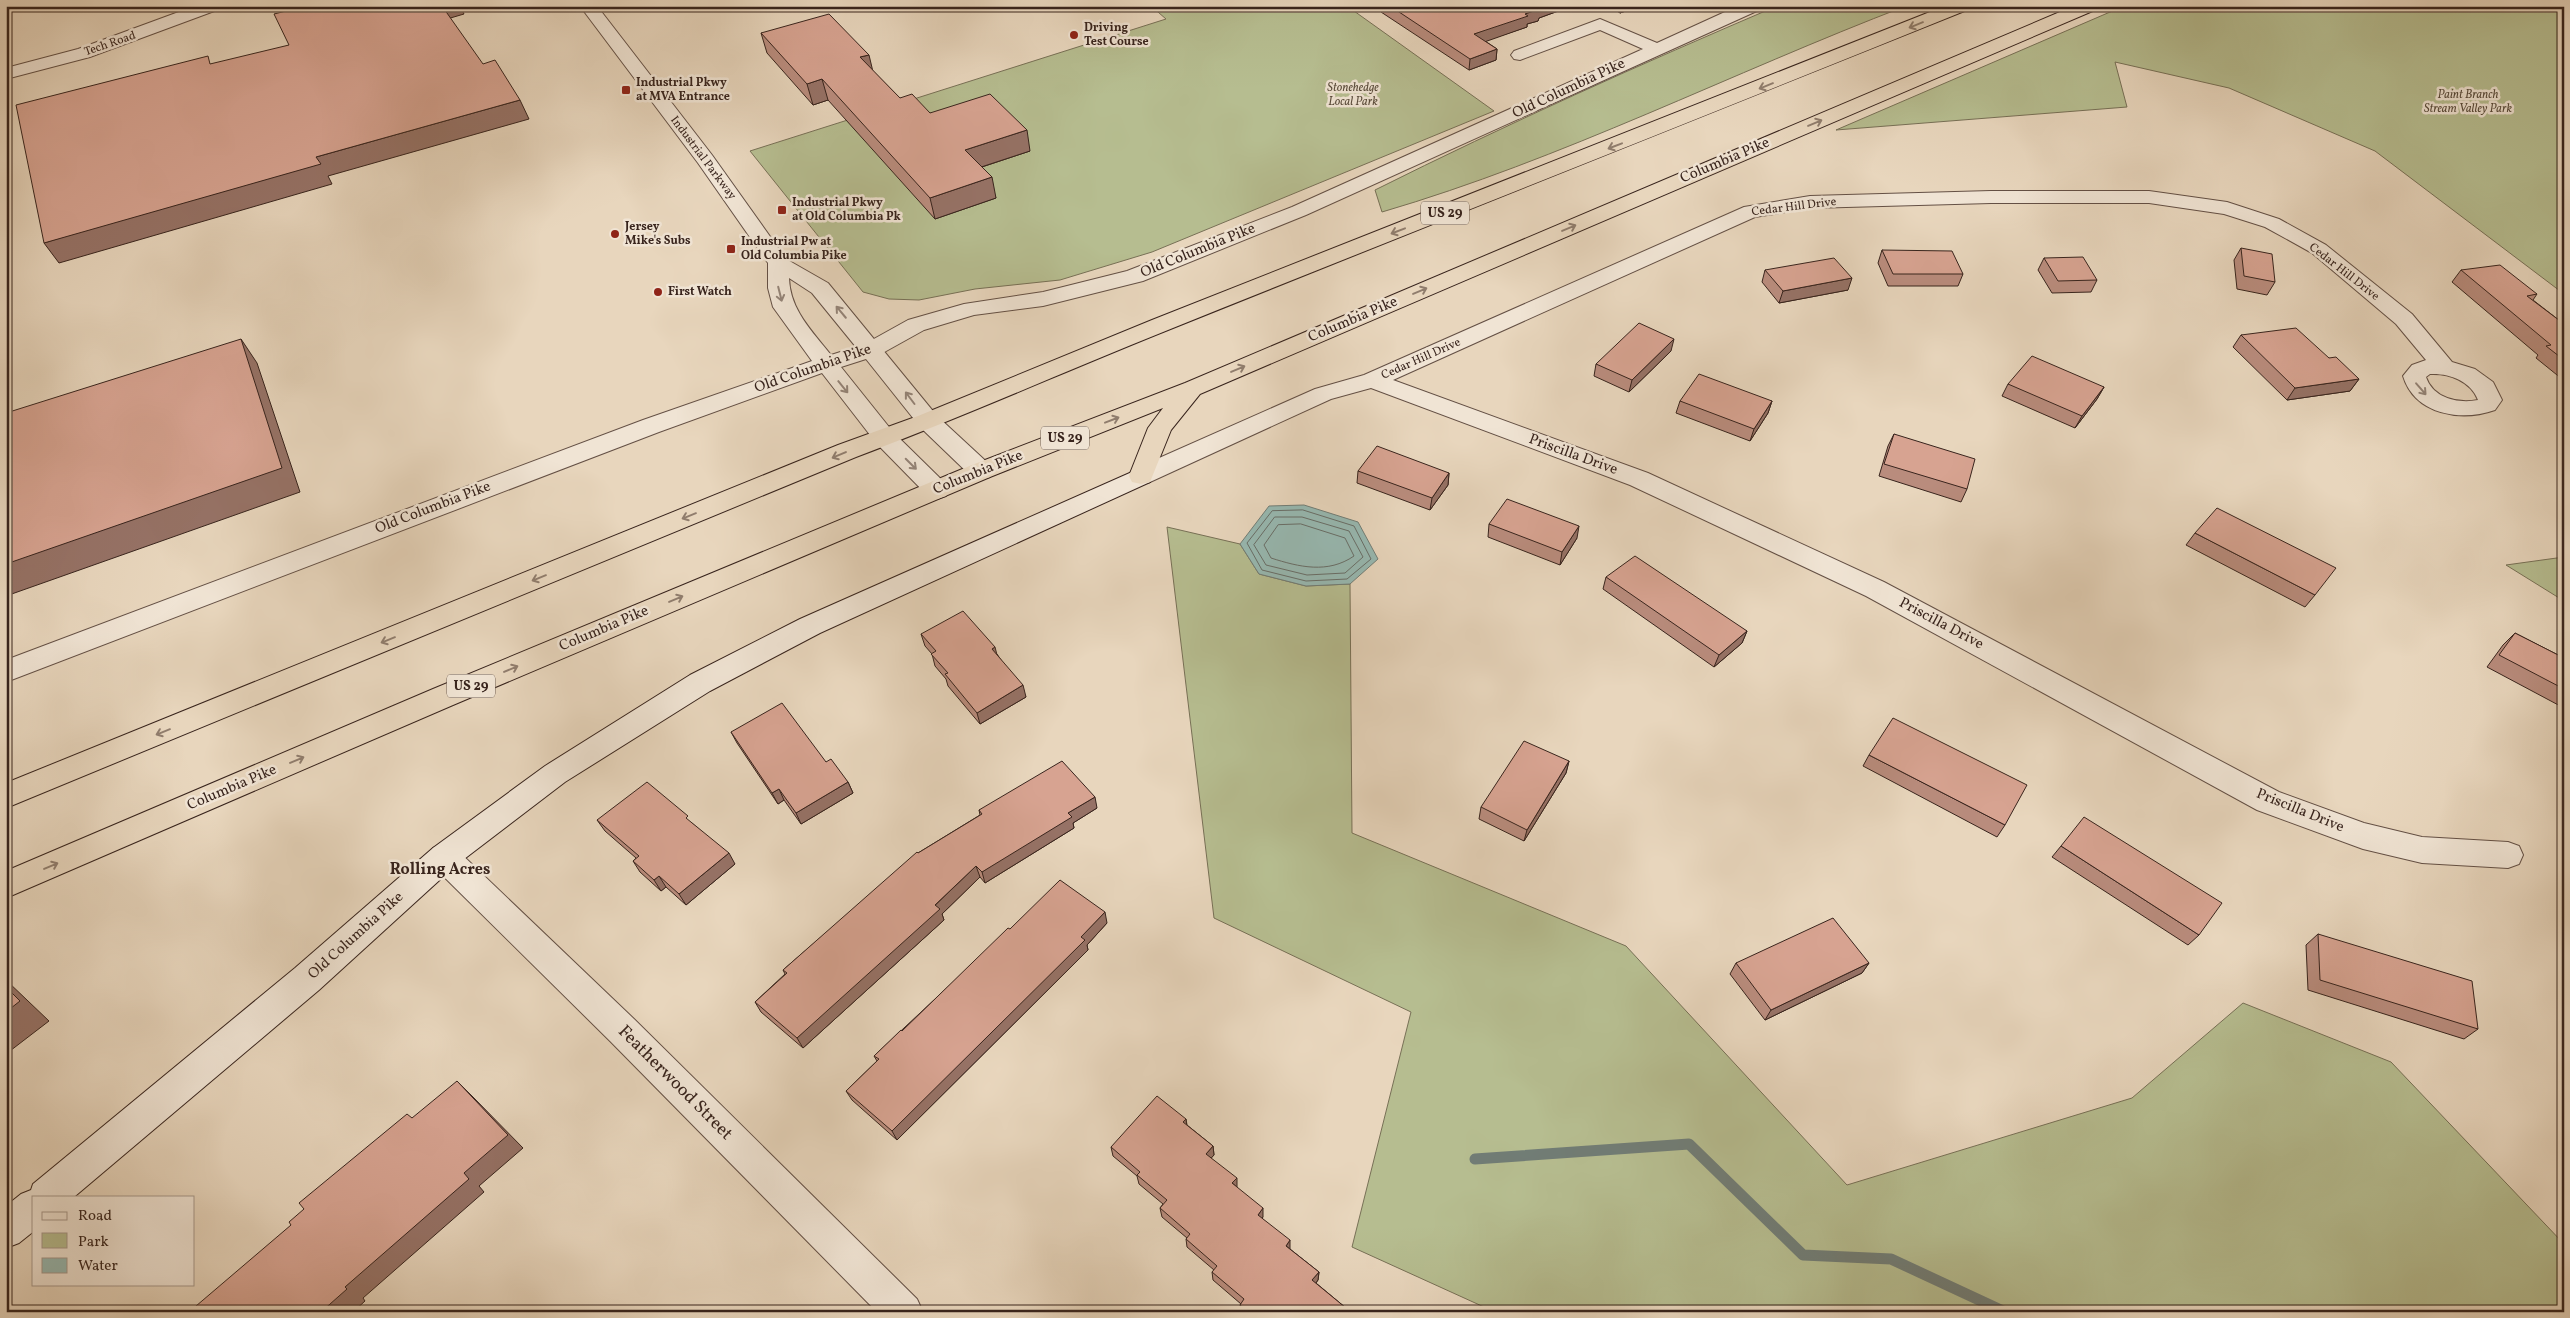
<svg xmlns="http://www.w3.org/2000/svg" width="2570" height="1318" viewBox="0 0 2570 1318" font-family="Vollkorn,serif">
	<rect width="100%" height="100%" fill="#e8d6bd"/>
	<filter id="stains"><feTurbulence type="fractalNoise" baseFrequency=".004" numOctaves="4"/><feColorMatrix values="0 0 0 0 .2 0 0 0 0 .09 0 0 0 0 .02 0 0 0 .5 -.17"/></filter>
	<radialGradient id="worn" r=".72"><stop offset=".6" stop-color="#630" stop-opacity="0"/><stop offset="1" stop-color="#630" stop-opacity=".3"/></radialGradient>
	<path fill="#b6bd90" stroke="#777056" d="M 1151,6 L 1347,6 L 1494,111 L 1152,252 L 1060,280 L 975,289 L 919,300 L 889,299 L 863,292 L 750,151 L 1166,19 Z
		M 1777,6 L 1906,6 C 1731,73 1563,159 1382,212 L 1375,190 C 1507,124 1641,64 1777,6 Z
		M 2124,6 L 2564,6 L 2564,294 L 2375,151 L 2229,88 L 2115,62 L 2127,107 L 1836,130 Z
		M 1167,527 L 1240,544 L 1259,574 L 1306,586 L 1350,584 L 1352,833 L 1626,946 L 1847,1185 L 2132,1098 L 2243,1003 L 2391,1062 L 2564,1244 L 2564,1312 L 1495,1312 L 1352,1247 L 1411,1012 L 1214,918 Z
		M 2564,557 L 2564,601 L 2506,565 Z"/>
	<path fill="#97b9b2" stroke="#717d76" d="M 1304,505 L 1358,522 L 1378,559 L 1350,584 L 1306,586 L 1259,574 L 1240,544 L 1269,506 Z"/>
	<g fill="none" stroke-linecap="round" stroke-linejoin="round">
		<path stroke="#686e68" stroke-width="1" d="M 1303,510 L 1354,526 L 1371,559 L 1347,579 L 1306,581 L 1262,570 L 1247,543 L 1272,511 Z
			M 1275,517 L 1302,517 L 1349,531 L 1363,557 L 1345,573 L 1307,575 L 1266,565 L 1254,545 Z
			M 1301,524 L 1345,538 L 1354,556 C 1328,574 1299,567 1271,558 L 1264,545 L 1278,525 Z"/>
		<path stroke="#717d76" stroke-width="11" d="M 1475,1159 L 1689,1144 L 1803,1255 L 1891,1259 L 2005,1312"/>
		<g stroke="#645045" stroke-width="2">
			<path id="minor" d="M 1738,6 L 1761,6 L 1759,10 L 1306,215 L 1143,281 L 1043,306 L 974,315 L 924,330 L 879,355 L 871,357 L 863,355 L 860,350 L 863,345 L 908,320 L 964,304 L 1043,292 L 1127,271 L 1292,207 L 1643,49 L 1600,30 L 1520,60 L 1514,59 L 1511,55 L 1514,51 L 1600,19 L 1657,43 Z
				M 1991,191 L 2149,191 L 2227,202 L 2279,219 L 2326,245 L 2412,314 L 2452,362 L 2475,369 L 2493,382 L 2502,400 L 2495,410 C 2461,422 2415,415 2403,376 L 2412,365 L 2426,360 L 2396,324 L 2312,253 L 2265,227 L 2224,214 L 2149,203 L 1991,203 L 1810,208 L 1755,217 L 1393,380 L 1648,473 L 1884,582 L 2279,792 L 2364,823 L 2422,837 L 2508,842 L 2519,846 L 2523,855 L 2519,864 L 2508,868 L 2422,863 L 2363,849 L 2257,810 L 1866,596 L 1630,485 L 1371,388 L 1331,399 L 1150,482 L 1141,484 L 1132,482 L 1129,476 L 1132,470 L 1315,389 L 1364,375 L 1744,207 L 1810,196 ZM 2430,374 C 2449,373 2471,381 2478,400 C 2458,404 2433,398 2426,377 Z
				M 444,844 L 455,848 L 634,1019 L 917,1299 L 923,1312 L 877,1312 L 610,1041 L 433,866 L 429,857 L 433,848 Z"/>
		</g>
		<g stroke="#645045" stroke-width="2">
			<path id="tertiary" d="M 195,6 L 219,6 L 217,10 L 90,57 L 6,79 L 6,68 L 78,49 Z
				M 580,6 L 597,6 L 712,155 L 786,259 L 828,283 L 937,416 L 990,465 L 993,471 L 990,477 L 981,479 L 972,477 L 921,428 L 866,359 L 841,367 L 893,432 L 946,484 L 949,490 L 946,496 L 937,499 L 928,496 L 877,444 L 822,373 L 659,432 L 6,682 L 6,660 L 643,420 L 812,361 L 773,307 L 768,288 L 768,263 L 698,163 ZM 789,278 L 812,293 L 856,347 L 831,355 C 812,331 790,310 789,278 Z"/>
		</g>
		<g stroke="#38241d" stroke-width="2">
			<path id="secondary" d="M 1141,468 L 1150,470 L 1153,476 L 1150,482 L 820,633 L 710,691 L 565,782 L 455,866 L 319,990 L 74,1197 L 34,1197 L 34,1231 L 19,1243 L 6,1248 L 6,1206 L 21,1194 L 31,1190 L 33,1184 L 295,968 L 433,848 L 545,766 L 690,675 L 800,619 Z"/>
		</g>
		<g stroke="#38241d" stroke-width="2">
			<path id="trunk" d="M 1945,6 L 1969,6 L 1967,10 C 1701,118 1434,223 1168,330 C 1063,372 961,418 856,457 L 6,808 L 6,783 L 838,445 L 918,416 L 1152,320 Z
				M 2074,6 L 2097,6 L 2095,10 L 1200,394 L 1171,430 L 1150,482 L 1141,484 L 1132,482 L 1129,476 L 1148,428 L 1163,408 L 990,477 L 453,705 L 6,898 L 6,871 L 433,689 L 972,465 L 1185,383 Z"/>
		</g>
		<use href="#minor" fill="#f0e4d4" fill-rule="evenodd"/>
		<use href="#tertiary" fill="#f0e4d4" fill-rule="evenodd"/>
		<use href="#secondary" fill="#f0e4d4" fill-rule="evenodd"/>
		<use href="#trunk" fill="#e8d6bd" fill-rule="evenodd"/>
	</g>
	<path fill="#b98c7d" stroke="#38241d" d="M 1381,6 L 1572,6 L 1539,18 L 1538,21 L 1527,24 L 1527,27 L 1485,41 L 1497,49 L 1496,60 L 1469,70 L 1381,12 Z
		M 1609,6 L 1640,6 L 1620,13 Z
		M 761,33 L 872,70 L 900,98 L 930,113 L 1030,151 L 982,167 L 996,198 L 935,219 L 828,100 L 813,105 L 767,53 Z
		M 2241,248 L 2275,282 L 2267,295 L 2237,289 L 2234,260 Z
		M 1882,250 L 1963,274 L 1958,286 L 1888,286 L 1878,263 Z
		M 2044,258 L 2097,280 L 2091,292 L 2052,293 L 2038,270 Z
		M 1765,270 L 1848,290 L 1779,303 L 1762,282 Z
		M 2461,270 L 2537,294 L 2533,300 L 2564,324 L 2564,385 L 2559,382 L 2562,379 L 2536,358 L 2538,355 L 2452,282 Z
		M 2241,335 L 2329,358 L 2359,379 L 2350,391 L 2287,400 L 2233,347 Z
		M 1671,351 L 1629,392 L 1594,376 L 1596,364 Z
		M 2008,384 L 2104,387 L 2097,399 L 2075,428 L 2002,396 Z
		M 1680,401 L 1772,401 L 1768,413 L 1750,441 L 1676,413 Z
		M 1894,434 L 1967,489 L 1961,502 L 1879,476 L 1888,446 Z
		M 1358,471 L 1449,473 L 1448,485 L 1430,510 L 1357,483 Z
		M 1489,524 L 1577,538 L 1560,565 L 1488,537 Z
		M 2195,533 L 2315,595 L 2305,607 L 2186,545 Z
		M 1606,577 L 1747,631 L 1742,643 L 1714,667 L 1603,589 Z
		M 2515,633 L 2564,658 L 2564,708 L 2487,667 L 2503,645 Z
		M 921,634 L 997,654 L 1026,697 L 980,724 L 948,686 L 946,679 L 935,666 L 932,654 L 925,646 Z
		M 731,732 L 826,762 L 848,782 L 853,793 L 801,824 L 784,800 L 778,804 L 737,743 Z
		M 1869,755 L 2005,825 L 1997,837 L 1863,766 Z
		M 1569,761 L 1566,773 L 1524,841 L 1479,819 L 1481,807 Z
		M 1097,808 L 1073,823 L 1074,828 L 985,883 L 980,877 L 942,914 L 944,920 L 803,1048 L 761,1012 L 755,1002 L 785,974 L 783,970 L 918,853 L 980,815 L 979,810 Z
		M 597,820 L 692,823 L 735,864 L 686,905 L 666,887 L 661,891 L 640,872 L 633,861 L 636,858 L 605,831 Z
		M 2061,846 L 2199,935 L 2188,945 L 2052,857 Z
		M 1107,923 L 1087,945 L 1088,950 L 897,1140 L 852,1100 L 846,1091 L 877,1061 L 874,1056 L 1010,929 Z
		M 2318,934 L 2478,1029 L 2464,1039 L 2308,990 L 2306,945 Z
		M 1736,963 L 1869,963 L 1862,973 L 1765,1020 L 1730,974 Z
		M 1186,1119 L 1187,1125 L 1213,1146 L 1214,1155 L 1211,1158 L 1263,1217 L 1262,1218 L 1290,1249 L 1319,1272 L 1318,1280 L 1316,1283 L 1346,1308 L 1345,1312 L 1241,1312 L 1240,1305 L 1241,1304 L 1213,1280 L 1212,1272 L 1214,1270 L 1187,1247 L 1186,1239 L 1187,1238 L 1162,1217 L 1160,1208 L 1163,1204 L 1139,1184 L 1137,1176 L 1113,1156 L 1111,1147 Z"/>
	<path fill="#967266" stroke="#38241d" d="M 441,6 L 460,6 L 464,14 L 447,19 Z
		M 1540,6 L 1572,6 L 1539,18 L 1538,21 L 1527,24 L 1527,27 L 1473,46 L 1474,34 L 1525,14 L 1536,8 Z
		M 1622,6 L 1640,6 L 1620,13 Z
		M 1497,49 L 1496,60 L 1469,70 L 1470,59 Z
		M 869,55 L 874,76 L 860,57 Z
		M 822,79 L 828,100 L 813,105 L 807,84 Z
		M 520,100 L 529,119 L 328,176 L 332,184 L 59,263 L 44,243 L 316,157 Z
		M 1027,130 L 1030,151 L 969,171 L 965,150 Z
		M 992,177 L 996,198 L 935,219 L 930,198 Z
		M 1852,278 L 1848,290 L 1779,303 L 1783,291 Z
		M 241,339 L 257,363 L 300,492 L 6,596 L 6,564 Z
		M 1674,339 L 1671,351 L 1629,392 L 1632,380 Z
		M 2359,379 L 2350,391 L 2287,400 L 2295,388 Z
		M 2104,387 L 2097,399 L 2075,428 L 2082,416 Z
		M 1772,401 L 1768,413 L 1750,441 L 1754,429 Z
		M 1449,473 L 1448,485 L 1430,510 L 1432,498 Z
		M 1579,526 L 1577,538 L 1560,565 L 1562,552 Z
		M 1747,631 L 1742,643 L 1714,667 L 1719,655 Z
		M 995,647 L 998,659 L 992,649 Z
		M 1023,685 L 1026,697 L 980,724 L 977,713 Z
		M 1569,761 L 1566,773 L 1524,841 L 1527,830 Z
		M 848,782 L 853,793 L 801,824 L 796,813 Z
		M 779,789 L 784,800 L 778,804 L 772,793 Z
		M 1095,797 L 1097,808 L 1073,823 L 1074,828 L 985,883 L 982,872 L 1068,813 Z
		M 729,853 L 735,864 L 686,905 L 679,894 Z
		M 976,866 L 980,877 L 942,914 L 944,920 L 803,1048 L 797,1038 Z
		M 659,876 L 666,887 L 661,891 L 654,880 Z
		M 1105,912 L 1107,923 L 1087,945 L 1088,950 L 897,1140 L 892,1131 Z
		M 1869,963 L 1862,973 L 1765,1020 L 1771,1010 Z
		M 6,980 L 49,1021 L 6,1054 Z
		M 457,1081 L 472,1096 L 523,1148 L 479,1186 L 484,1192 L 363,1298 L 365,1301 L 353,1312 L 321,1312 L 345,1287 L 464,1173 Z
		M 1186,1119 L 1187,1128 L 1183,1122 Z
		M 1213,1146 L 1214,1155 L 1207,1163 L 1206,1154 Z
		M 1237,1178 L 1237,1187 L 1232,1183 Z
		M 1263,1208 L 1263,1217 L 1259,1223 L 1258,1215 Z
		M 1290,1240 L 1290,1249 L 1286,1246 Z
		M 1319,1272 L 1318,1280 L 1312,1288 L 1312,1280 Z"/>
	<path fill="#d7a391" stroke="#38241d" d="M 306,6 L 442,6 L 483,64 L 495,60 L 520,100 L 316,157 L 321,164 L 44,243 L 16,105 L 208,56 L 210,64 L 289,45 L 274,14 Z
		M 1390,6 L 1540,6 L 1536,8 L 1540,9 L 1525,14 L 1528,16 L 1474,34 L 1497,49 L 1470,59 Z
		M 829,14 L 869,55 L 860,57 L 900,98 L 912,94 L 930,113 L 990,94 L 1027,130 L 965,150 L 992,177 L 930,198 L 822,79 L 807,84 L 761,33 Z
		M 2241,248 L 2272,254 L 2275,282 L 2244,276 Z
		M 1882,250 L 1952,251 L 1963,274 L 1893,274 Z
		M 2083,257 L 2097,280 L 2058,281 L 2044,258 Z
		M 1834,258 L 1852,278 L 1783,291 L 1765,270 Z
		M 2500,265 L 2537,294 L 2527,296 L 2564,324 L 2564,360 L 2546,346 L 2551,345 L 2461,270 Z
		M 1639,323 L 1674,339 L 1632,380 L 1596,364 Z
		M 2296,328 L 2329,358 L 2336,357 L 2359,379 L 2295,388 L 2241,335 Z
		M 241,339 L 282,468 L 6,564 L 6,413 Z
		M 2032,356 L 2104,387 L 2082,416 L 2008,384 Z
		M 1699,374 L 1772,401 L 1754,429 L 1680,401 Z
		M 1894,434 L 1975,459 L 1967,489 L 1884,464 Z
		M 1377,446 L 1449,473 L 1432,498 L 1358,471 Z
		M 1507,499 L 1579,526 L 1562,552 L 1489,524 Z
		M 2217,508 L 2336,568 L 2315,595 L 2195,533 Z
		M 1635,556 L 1747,631 L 1719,655 L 1606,577 Z
		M 963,611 L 995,647 L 992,649 L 1023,685 L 977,713 L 945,674 L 948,673 L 931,654 L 936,651 L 921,634 Z
		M 2515,633 L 2564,658 L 2564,689 L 2499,655 Z
		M 782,703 L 826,762 L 831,759 L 848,782 L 796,813 L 779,789 L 772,793 L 731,732 Z
		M 1893,718 L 2027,785 L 2005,825 L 1869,755 Z
		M 1524,741 L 1569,761 L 1527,830 L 1481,807 Z
		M 1062,761 L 1095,797 L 1068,813 L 1072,817 L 982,872 L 976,866 L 935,905 L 940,909 L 797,1038 L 755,1002 L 787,973 L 783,970 L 917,852 L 918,853 L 982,814 L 979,810 Z
		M 647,782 L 688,816 L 686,818 L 729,853 L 679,894 L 659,876 L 654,880 L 633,861 L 639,856 L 597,820 Z
		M 2084,817 L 2222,903 L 2199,935 L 2061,846 Z
		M 1060,880 L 1105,912 L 1081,937 L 1085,940 L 892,1131 L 846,1091 L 879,1059 L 874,1056 L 901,1030 L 902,1031 L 1008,928 L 1010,929 Z
		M 1833,918 L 1869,963 L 1771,1010 L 1736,963 Z
		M 2318,934 L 2472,981 L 2478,1029 L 2320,980 Z
		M 6,987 L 20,1001 L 6,1012 Z
		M 457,1081 L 508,1135 L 464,1173 L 469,1179 L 345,1287 L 347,1289 L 321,1312 L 189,1312 L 291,1225 L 289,1222 L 304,1209 L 299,1203 L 407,1114 L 412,1118 Z
		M 1157,1096 L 1186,1119 L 1183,1122 L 1213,1146 L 1206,1154 L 1237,1178 L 1232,1183 L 1263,1208 L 1258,1215 L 1290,1240 L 1286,1246 L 1319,1272 L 1312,1280 L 1346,1308 L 1343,1312 L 1248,1312 L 1240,1305 L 1244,1299 L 1212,1272 L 1217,1266 L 1186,1239 L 1190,1234 L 1160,1208 L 1167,1200 L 1137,1175 L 1140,1172 L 1111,1147 Z"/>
	<defs><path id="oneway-shaft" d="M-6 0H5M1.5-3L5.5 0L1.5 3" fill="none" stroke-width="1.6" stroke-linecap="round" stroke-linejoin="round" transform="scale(1.25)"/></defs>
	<g stroke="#907d6d">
		<use href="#oneway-shaft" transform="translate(1916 25) rotate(158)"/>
		<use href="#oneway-shaft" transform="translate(1766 86) rotate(158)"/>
		<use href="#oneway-shaft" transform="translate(1815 123) rotate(-23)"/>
		<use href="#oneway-shaft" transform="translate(1615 146) rotate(159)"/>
		<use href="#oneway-shaft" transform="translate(1569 228) rotate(-23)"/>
		<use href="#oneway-shaft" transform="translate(1398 231) rotate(159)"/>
		<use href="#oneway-shaft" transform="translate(1420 291) rotate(-23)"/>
		<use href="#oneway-shaft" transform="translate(1238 369) rotate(-23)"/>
		<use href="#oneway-shaft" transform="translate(1112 420) rotate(-21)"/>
		<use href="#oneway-shaft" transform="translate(839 455) rotate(157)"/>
		<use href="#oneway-shaft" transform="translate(689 516) rotate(158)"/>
		<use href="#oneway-shaft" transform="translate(539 578) rotate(158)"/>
		<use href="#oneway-shaft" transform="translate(676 599) rotate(-23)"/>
		<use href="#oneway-shaft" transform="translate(388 640) rotate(158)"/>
		<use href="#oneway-shaft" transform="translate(511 669) rotate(-23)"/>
		<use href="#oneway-shaft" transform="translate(163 732) rotate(158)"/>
		<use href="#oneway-shaft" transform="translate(297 760) rotate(-23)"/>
		<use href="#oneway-shaft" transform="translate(51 866) rotate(-23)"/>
	</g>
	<g stroke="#948478">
		<use href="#oneway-shaft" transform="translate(780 294) rotate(76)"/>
		<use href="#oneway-shaft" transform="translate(841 312) rotate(-130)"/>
		<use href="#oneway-shaft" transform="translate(843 387) rotate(51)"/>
		<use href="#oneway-shaft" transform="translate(2421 389) rotate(49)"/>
		<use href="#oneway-shaft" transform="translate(910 398) rotate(-127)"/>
		<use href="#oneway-shaft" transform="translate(911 464) rotate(45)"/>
	</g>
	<g fill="#8f2418" stroke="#f0e4d4" stroke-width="2">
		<circle cx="1074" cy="35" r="5"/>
		<rect x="621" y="85" width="10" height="10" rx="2.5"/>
		<rect x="777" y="205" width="10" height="10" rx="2.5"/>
		<circle cx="615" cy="234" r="5"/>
		<rect x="726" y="244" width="10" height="10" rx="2.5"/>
		<circle cx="658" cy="292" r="5"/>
	</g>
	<g text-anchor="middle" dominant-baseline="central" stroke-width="5" stroke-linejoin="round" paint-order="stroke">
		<g font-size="12" font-weight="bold" fill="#38241d" stroke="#f0e4d4" text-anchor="start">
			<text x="1084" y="28">Driving<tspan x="1084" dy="14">Test Course</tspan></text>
			<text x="636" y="83">Industrial Pkwy<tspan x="636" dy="14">at MVA Entrance</tspan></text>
			<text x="792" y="203">Industrial Pkwy<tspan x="792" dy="14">at Old Columbia Pk</tspan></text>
			<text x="625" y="227">Jersey<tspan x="625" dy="14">Mike's Subs</tspan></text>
			<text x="741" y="242">Industrial Pw at<tspan x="741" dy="14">Old Columbia Pike</tspan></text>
			<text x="668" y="292">First Watch</text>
		</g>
		<g font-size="12" fill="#38241d" stroke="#f0e4d4">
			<text transform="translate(110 44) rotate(-19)">Tech Road</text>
			<text transform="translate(703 158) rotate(53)">Industrial Parkway</text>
			<text transform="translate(1794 207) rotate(-7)">Cedar Hill Drive</text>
			<text transform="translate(2344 272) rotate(38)">Cedar Hill Drive</text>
			<text transform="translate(1421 359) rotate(-24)">Cedar Hill Drive</text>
		</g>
		<g font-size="12" font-style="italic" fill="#584a3a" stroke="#f0e4d4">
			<text x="1353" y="88">Stonehedge<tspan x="1353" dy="14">Local Park</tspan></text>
			<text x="2468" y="95">Paint Branch<tspan x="2468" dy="14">Stream Valley Park</tspan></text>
		</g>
		<g fill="#f0e4d4" stroke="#6f5e54" stroke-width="1">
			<rect x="1421" y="201.5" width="48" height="23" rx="4"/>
			<rect x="1041" y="426.5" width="48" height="23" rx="4"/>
			<rect x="447" y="674.5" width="48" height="23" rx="4"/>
		</g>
		<g font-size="14" font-weight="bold" fill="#38241d">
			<text x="1445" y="213">US 29</text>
			<text x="1065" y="438">US 29</text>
			<text x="471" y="686">US 29</text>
		</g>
		<g font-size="15" fill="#38241d" stroke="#f0e4d4">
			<text transform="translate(1569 89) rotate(-25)">Old Columbia Pike</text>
			<text transform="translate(1725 161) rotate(-23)">Columbia Pike</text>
			<text transform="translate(1198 251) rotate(-22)">Old Columbia Pike</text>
			<text transform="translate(1353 320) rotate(-23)">Columbia Pike</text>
			<text transform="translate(813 369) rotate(-19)">Old Columbia Pike</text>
			<text transform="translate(1573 455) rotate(20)">Priscilla Drive</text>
			<text transform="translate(978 473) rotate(-22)">Columbia Pike</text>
			<text transform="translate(433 508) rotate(-21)">Old Columbia Pike</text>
			<text transform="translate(1941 624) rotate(28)">Priscilla Drive</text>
			<text transform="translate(604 629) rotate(-23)">Columbia Pike</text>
			<text transform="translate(232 788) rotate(-23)">Columbia Pike</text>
			<text transform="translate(2300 811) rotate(22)">Priscilla Drive</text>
			<text transform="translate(356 936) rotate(-42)">Old Columbia Pike</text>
		</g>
		<g font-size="16" font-weight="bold" fill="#38241d" stroke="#f0e4d4">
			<text x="440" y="870">Rolling Acres</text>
		</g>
		<g font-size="18" fill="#38241d" stroke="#f0e4d4">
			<text transform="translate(675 1083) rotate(45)">Featherwood Street</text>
		</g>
	</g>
	<rect width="2570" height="1318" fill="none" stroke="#e8d6bd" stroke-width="25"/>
	<rect x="8" y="8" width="2555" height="1303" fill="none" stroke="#38241d" stroke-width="2.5"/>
	<rect x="12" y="12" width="2545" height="1293" fill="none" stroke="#38241d"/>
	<rect x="32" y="1196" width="162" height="90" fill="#f0e4d4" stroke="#a6978b"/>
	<rect x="42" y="1212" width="25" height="8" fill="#f0e4d4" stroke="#a6978b"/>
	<text x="78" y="1220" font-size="15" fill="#38241d">Road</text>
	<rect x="42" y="1233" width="25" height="15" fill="#b6bd90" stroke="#a6978b"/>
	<text x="78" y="1246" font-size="15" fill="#38241d">Park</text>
	<rect x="42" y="1258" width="25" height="15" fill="#97b9b2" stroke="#a6978b"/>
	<text x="78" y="1270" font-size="15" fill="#38241d">Water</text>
	<rect width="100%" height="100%" filter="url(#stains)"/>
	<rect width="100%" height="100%" fill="url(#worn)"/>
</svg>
